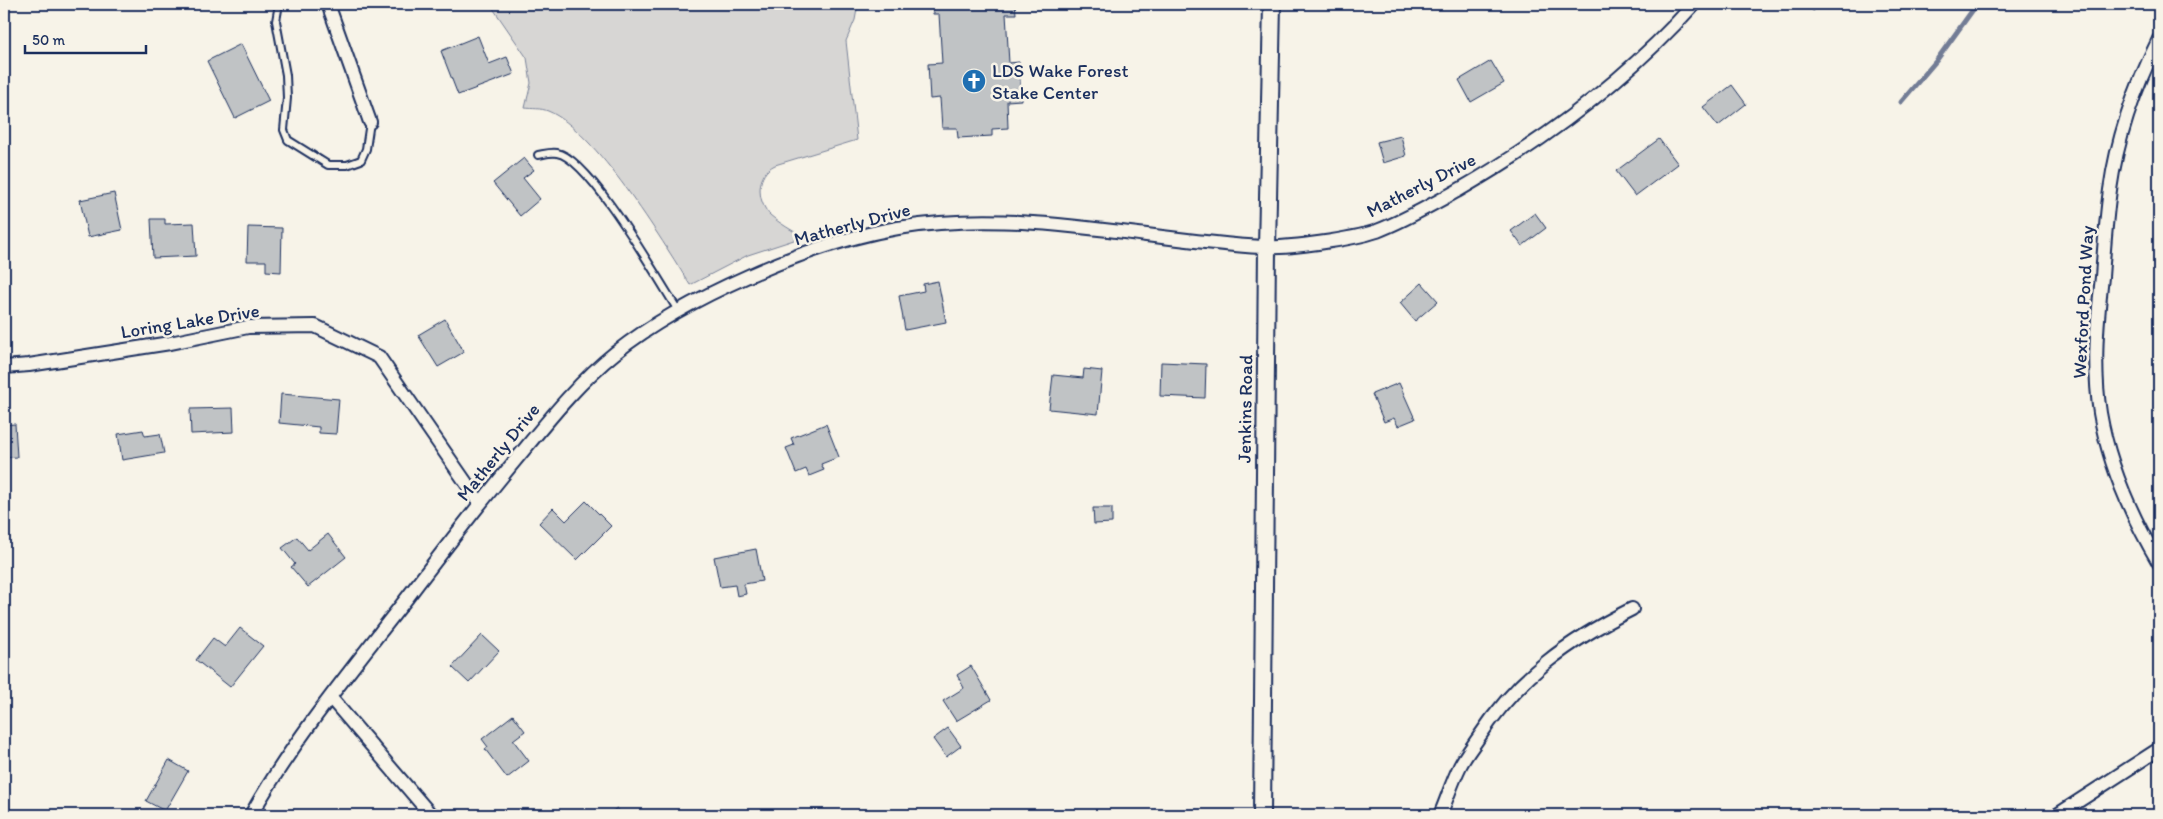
<svg xmlns="http://www.w3.org/2000/svg" width="2163" height="819" viewBox="0 0 2163 819" font-family="Itim,sans-serif">
	<rect width="100%" height="100%" fill="#f7f3e8"/>
	<filter id="ink" filterUnits="userSpaceOnUse"><feTurbulence type="fractalNoise" baseFrequency=".02" numOctaves="2"/><feDisplacementMap in="SourceGraphic" scale="10" xChannelSelector="R" yChannelSelector="G"/><feConvolveMatrix kernelMatrix="1 2 1 2 8 2 1 2 1" color-interpolation-filters="sRGB"/></filter>
	<g filter="url(#ink)">
		<path fill="#d7d6d4" stroke="#798299" d="M 490,4 L 858,4 L 855,20 L 846,41 L 857,140 L 775,165 C 756,174 756,200 770,215 C 780,224 792,230 803,237 L 748,255 L 690,285 C 662,240 595,130 548,111 C 541,108 532,109 525,108 L 531,83 L 527,58 Z"/>
		<g fill="none" stroke-linecap="round" stroke-linejoin="round">
			<path stroke="#727c95" stroke-width="5" d="M 1901,102 L 1936,61 L 1977,4"/>
		</g>
		<path fill="#c0c3c5" stroke="#1b2f5e" d="M 933,4 L 1015,4 L 1016,14 L 1006,14 L 1009,63 L 1019,62 L 1021,100 L 1007,101 L 1008,128 L 992,129 L 992,136 L 958,138 L 957,128 L 942,128 L 940,98 L 930,99 L 928,64 L 942,63 L 939,14 L 933,14 Z
			M 1807,4 L 1822,4 L 1813,11 Z
			M 478,36 L 489,64 L 507,57 L 514,74 L 458,95 L 441,51 Z
			M 241,44 L 269,101 L 235,118 L 207,61 Z
			M 1491,61 L 1504,83 L 1471,102 L 1459,80 Z
			M 1732,85 L 1746,104 L 1718,126 L 1703,107 Z
			M 1401,136 L 1406,156 L 1383,163 L 1377,142 Z
			M 1659,139 L 1678,164 L 1635,196 L 1616,171 Z
			M 524,158 L 534,170 L 523,178 L 540,199 L 520,216 L 493,183 Z
			M 114,193 L 122,230 L 88,237 L 80,200 Z
			M 1535,213 L 1546,228 L 1522,246 L 1511,231 Z
			M 151,219 L 165,219 L 165,224 L 194,223 L 196,256 L 153,258 Z
			M 248,227 L 282,228 L 281,272 L 266,271 L 266,261 L 247,261 Z
			M 938,281 L 946,322 L 905,330 L 899,296 L 924,291 L 923,284 Z
			M 1422,283 L 1438,301 L 1415,321 L 1400,303 Z
			M 445,319 L 464,352 L 438,367 L 418,335 Z
			M 1161,362 L 1206,364 L 1205,398 L 1160,396 Z
			M 1084,369 L 1102,371 L 1098,414 L 1049,409 L 1053,375 L 1083,378 Z
			M 1399,383 L 1415,419 L 1398,426 L 1394,418 L 1384,422 L 1372,394 Z
			M 281,394 L 339,399 L 336,434 L 319,433 L 319,427 L 279,423 Z
			M 233,408 L 234,432 L 191,434 L 190,409 Z
			M 15,424 L 17,457 L 4,458 L 4,425 Z
			M 826,424 L 839,457 L 821,464 L 824,470 L 809,476 L 806,469 L 796,473 L 786,448 L 794,445 L 791,438 Z
			M 143,430 L 145,436 L 160,434 L 164,453 L 122,460 L 118,434 Z
			M 586,501 L 611,526 L 577,560 L 539,523 L 553,508 L 566,521 Z
			M 1093,508 L 1112,508 L 1112,523 L 1094,524 Z
			M 328,534 L 346,557 L 308,587 L 291,567 L 295,564 L 282,548 L 297,537 L 308,550 Z
			M 756,549 L 762,581 L 744,584 L 746,594 L 737,596 L 735,585 L 720,587 L 714,557 Z
			M 240,628 L 263,646 L 230,687 L 196,660 L 213,638 L 225,647 Z
			M 482,635 L 499,651 L 469,683 L 452,667 Z
			M 971,666 L 991,700 L 956,721 L 943,701 L 964,688 L 957,675 Z
			M 513,715 L 525,731 L 513,740 L 529,761 L 507,778 L 485,749 L 488,747 L 482,739 Z
			M 948,728 L 961,746 L 946,757 L 933,739 Z
			M 169,760 L 188,771 L 165,811 L 146,801 Z
			M 617,808 L 622,815 L 607,815 Z"/>
		<g fill="none" stroke-linecap="round" stroke-linejoin="round">
			<g stroke="#1b2f5e" stroke-width="10">
				<path id="service" d="M 279,4 L 276,21 L 286,75 L 287,98 L 284,130 L 288,140 L 328,165 L 347,165 L 361,160 L 366,149 L 370,122
					M 538,155 C 544,154 551,152 557,153 C 590,158 659,281 679,312"/>
			</g>
			<g stroke="#1b2f5e" stroke-width="16">
				<path id="minor" d="M 328,4 L 370,122
					M 2159,39 C 2136,85 2117,139 2110,190 C 2106,219 2104,248 2102,277 C 2097,322 2093,368 2100,413 C 2109,466 2132,517 2159,563
					M 4,367 L 29,365 L 170,343 L 248,327 L 315,326 L 379,357 L 480,503
					M 330,697 L 431,815
					M 251,815 C 295,737 352,669 407,598 C 445,548 483,499 523,451 C 551,417 580,381 615,353 C 684,298 810,243 898,228 C 1021,207 1141,240 1262,247 C 1287,249 1353,239 1377,231 C 1404,221 1431,205 1457,191 C 1544,141 1627,79 1694,4
					M 1440,815 C 1447,799 1452,782 1460,766 C 1465,756 1473,746 1479,737 C 1519,676 1568,641 1632,609
					M 2057,815 L 2159,749"/>
			</g>
			<g stroke="#1b2f5e" stroke-width="20">
				<path id="tertiary" d="M 1262,815 L 1267,248 L 1272,4"/>
			</g>
			<use href="#service" stroke="#f7f3e8" stroke-width="6"/>
			<use href="#minor" stroke="#f7f3e8" stroke-width="12"/>
			<use href="#tertiary" stroke="#f7f3e8" stroke-width="16"/>
		</g>
	</g>
	<defs>
		<g id="church-disc" transform="scale(1.25)"><circle r="9.5" fill="#1f6fb2" stroke="#f7f3e8"/><path d="M-1.2-6h2.4v3.5h3.3v2.4h-3.3V6h-2.4V-.1h-3.3v-2.4h3.3Z" fill="#fff"/></g>
	</defs>
	<g fill-rule="evenodd">
		<use href="#church-disc" x="974" y="81"/>
	</g>
	<g text-anchor="middle" dominant-baseline="central" stroke-width="5" stroke-linejoin="round" paint-order="stroke">
		<g font-size="19" fill="#1b2f5e" stroke="#f7f3e8" text-anchor="start">
			<text x="992" y="70">LDS Wake Forest<tspan x="992" dy="22">Stake Center</tspan></text>
		</g>
		<g font-size="19" fill="#1b2f5e" stroke="#f7f3e8">
			<text transform="translate(1421 185) rotate(-27)">Matherly Drive</text>
			<text transform="translate(852 224) rotate(-15)">Matherly Drive</text>
			<text transform="translate(2083 302) rotate(-87)">Wexford Pond Way</text>
			<text transform="translate(190 321) rotate(-9)">Loring Lake Drive</text>
			<text transform="translate(1245 409) rotate(-89)">Jenkins Road</text>
			<text transform="translate(498 452) rotate(-51)">Matherly Drive</text>
		</g>
	</g>
	<rect width="2163" height="819" fill="none" stroke="#f7f3e8" stroke-width="20"/>
	<rect x="10" y="10" width="2143" height="799" fill="none" stroke="#1b2f5e" stroke-width="2" filter="url(#ink)"/>
	<path d="M25 45v8h121v-8" fill="none" stroke="#1b2f5e" stroke-width="2.5"/>
	<text x="32" y="45" font-size="15" fill="#1b2f5e" stroke="#f7f3e8" stroke-width="4" paint-order="stroke">50 m</text>
</svg>
